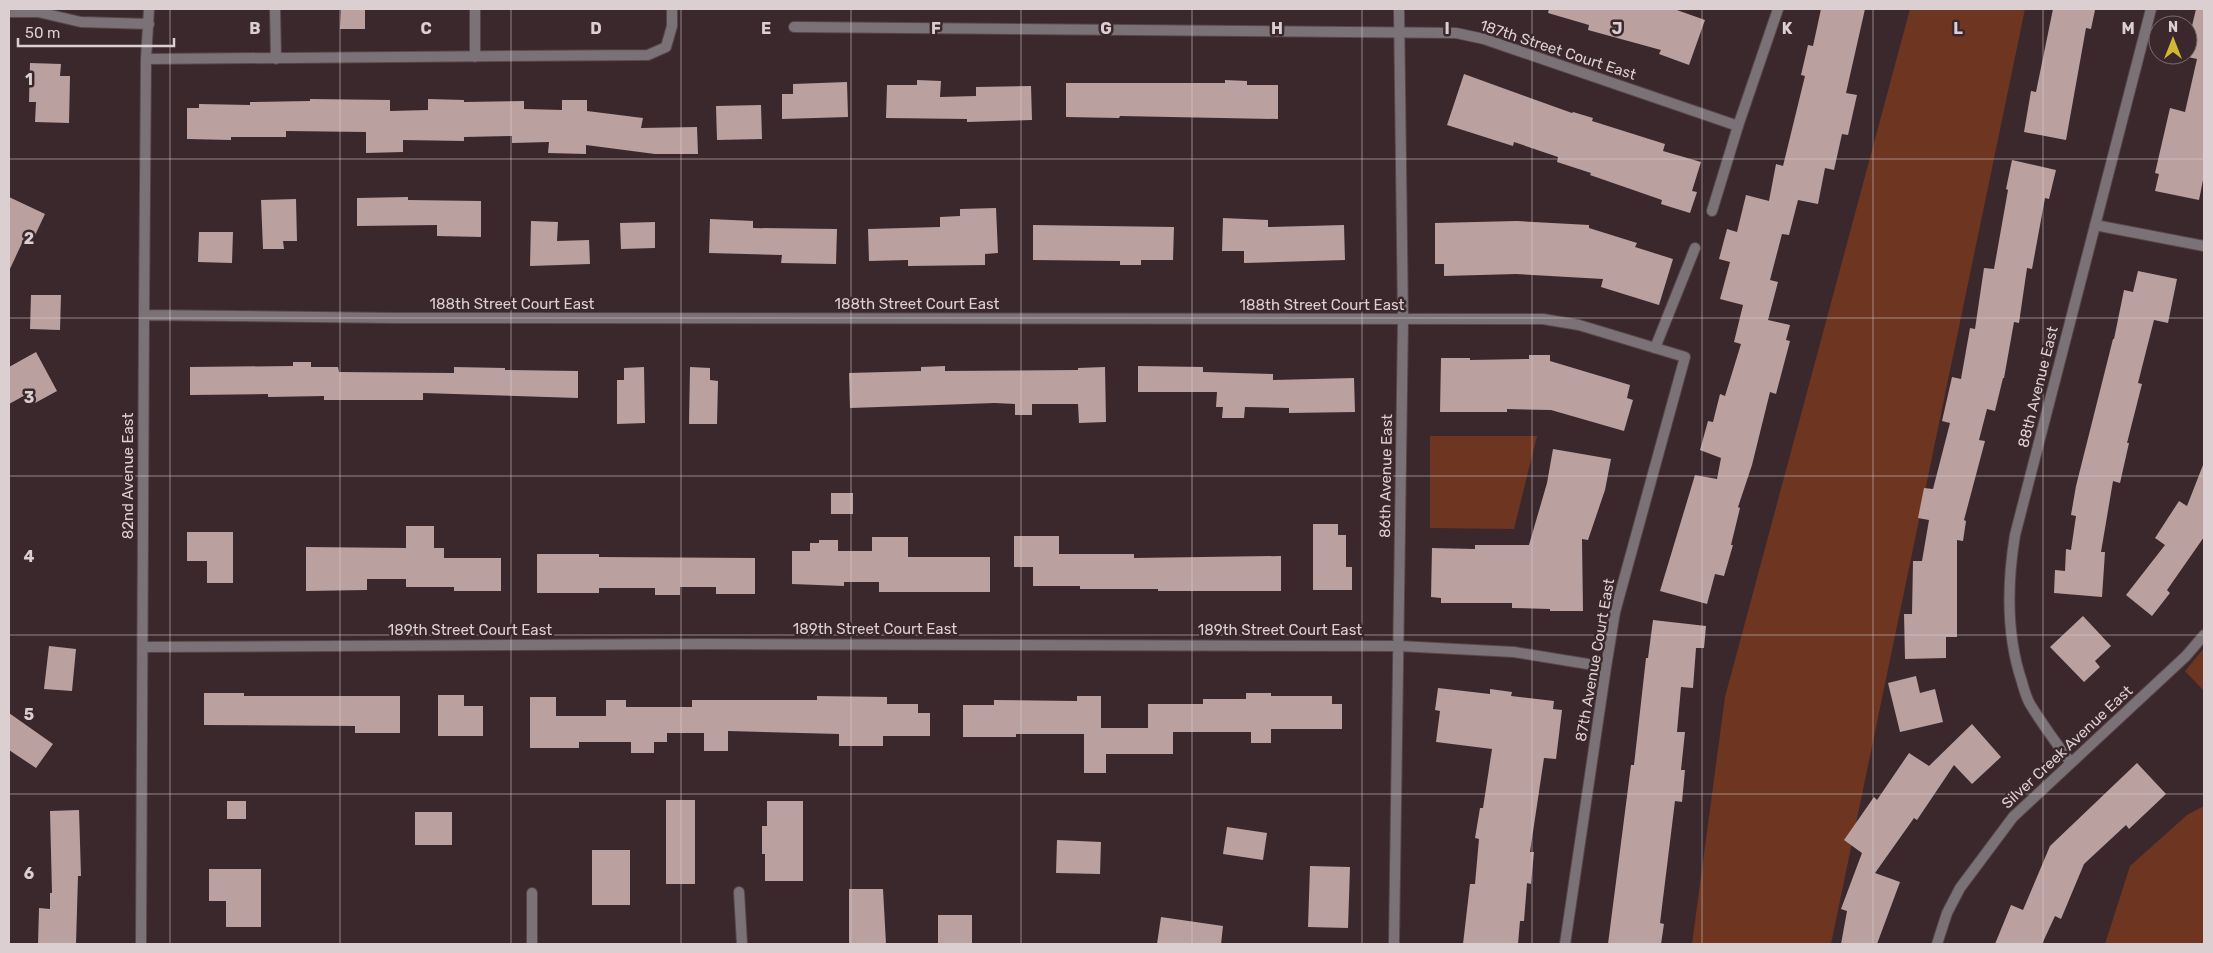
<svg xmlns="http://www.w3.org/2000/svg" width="2213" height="953" viewBox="0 0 2213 953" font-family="Rubik,sans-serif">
	<rect width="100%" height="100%" fill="#3b282d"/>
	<path fill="#6e3521" d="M 1910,9 L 2025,9 L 1831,944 L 1692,944 L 1725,697 Z
		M 1430,436 L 1537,436 L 1514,529 L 1430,528 Z
		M 2204,648 L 2204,689 L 2203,690 L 2185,671 Z
		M 2204,806 L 2204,944 L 2105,944 L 2130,866 L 2187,815 Z"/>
	<path fill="#baa1a0" d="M 341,9 L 365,9 L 365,29 L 340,29 Z
		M 1549,9 L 1674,9 L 1705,20 L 1689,65 L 1659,54 L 1661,50 L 1588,30 L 1589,25 L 1548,13 Z
		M 1821,9 L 1865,9 L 1846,93 L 1857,95 L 1848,135 L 1842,134 L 1834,170 L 1825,168 L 1818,204 L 1798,200 L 1789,235 L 1782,234 L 1770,280 L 1778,282 L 1768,320 L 1790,325 L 1786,340 L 1790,341 L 1776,394 L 1770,392 L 1752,465 L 1738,507 L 1740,508 L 1731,545 L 1733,545 L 1724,576 L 1715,574 L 1707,604 L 1660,591 L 1695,475 L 1717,479 L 1721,458 L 1700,450 L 1708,421 L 1713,422 L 1720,394 L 1725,396 L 1741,344 L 1734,342 L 1743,305 L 1720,299 L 1730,262 L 1719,259 L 1727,229 L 1737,232 L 1746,195 L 1769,201 L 1776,164 L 1783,166 L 1805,76 L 1801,75 L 1808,45 L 1813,46 Z
		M 2053,9 L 2095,10 L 2091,29 L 2086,28 L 2066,140 L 2024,132 L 2031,91 L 2036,92 Z
		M 2196,9 L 2204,9 L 2204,175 L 2199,200 L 2155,191 L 2159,174 L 2155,173 L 2170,108 L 2185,112 L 2197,59 L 2188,57 L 2188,43 Z
		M 30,63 L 61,64 L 60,76 L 70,76 L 69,123 L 35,122 L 36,102 L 29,102 Z
		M 1464,74 L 1572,113 L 1573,112 L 1593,118 L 1592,121 L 1665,144 L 1663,151 L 1701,162 L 1692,191 L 1697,192 L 1690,213 L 1661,204 L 1662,200 L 1590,175 L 1591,173 L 1557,162 L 1558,157 L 1514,142 L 1513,146 L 1447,125 Z
		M 917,80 L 941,81 L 940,97 L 976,96 L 976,87 L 1031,86 L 1032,120 L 967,122 L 967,119 L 886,118 L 887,85 L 917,85 Z
		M 1225,80 L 1247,81 L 1247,85 L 1278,85 L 1278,119 L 1120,116 L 1119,118 L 1066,117 L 1066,83 L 1225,83 Z
		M 847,82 L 848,117 L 782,119 L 782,94 L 793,94 L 793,84 Z
		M 310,99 L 390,100 L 390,111 L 428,110 L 428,99 L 464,100 L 464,102 L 524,101 L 524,109 L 562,110 L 562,100 L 587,100 L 587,111 L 643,118 L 641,128 L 697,127 L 698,154 L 655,154 L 586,145 L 586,154 L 548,153 L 549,142 L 512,143 L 512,136 L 464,137 L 464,141 L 403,140 L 403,152 L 366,153 L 366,132 L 286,131 L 286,137 L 231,137 L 231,140 L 187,139 L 187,108 L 199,108 L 199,104 L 250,105 L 250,102 L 310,101 Z
		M 761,105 L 762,139 L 717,140 L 716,106 Z
		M 2012,160 L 2056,170 L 2049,199 L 2045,198 L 2032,269 L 2027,268 L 2019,323 L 2014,322 L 2004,378 L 2003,378 L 1995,411 L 1987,409 L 1979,440 L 1985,441 L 1964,520 L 1966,521 L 1963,541 L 1957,540 L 1957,637 L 1946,637 L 1946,658 L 1905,659 L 1904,614 L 1912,614 L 1913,561 L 1922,561 L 1929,520 L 1918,518 L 1924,488 L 1933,489 L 1950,423 L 1942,421 L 1952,377 L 1961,379 L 1970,328 L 1975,329 L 1984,268 L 1994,269 L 2008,190 L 2006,189 Z
		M 9,197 L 45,214 L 30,246 L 22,243 L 9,271 Z
		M 408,197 L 408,200 L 481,201 L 481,237 L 437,236 L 437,225 L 357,226 L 357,198 Z
		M 296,199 L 297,241 L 283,241 L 284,249 L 263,249 L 261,200 Z
		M 996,208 L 998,253 L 985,254 L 985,265 L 908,266 L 908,260 L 869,261 L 868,229 L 940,227 L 940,217 L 960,216 L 960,209 Z
		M 1223,218 L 1268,220 L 1268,227 L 1344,225 L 1345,260 L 1244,263 L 1244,251 L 1222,251 Z
		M 710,219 L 753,221 L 753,228 L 837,229 L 836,264 L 781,263 L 782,255 L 709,253 Z
		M 531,221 L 558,222 L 557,241 L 589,240 L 590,264 L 530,266 Z
		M 1517,221 L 1589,225 L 1589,228 L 1637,243 L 1635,247 L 1673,259 L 1659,305 L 1601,287 L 1603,279 L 1516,274 L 1444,276 L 1444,264 L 1435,264 L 1435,223 Z
		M 655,222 L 655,248 L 621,249 L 620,223 Z
		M 1033,225 L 1174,227 L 1173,260 L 1141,260 L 1141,265 L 1120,265 L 1120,261 L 1033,260 Z
		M 199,232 L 233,232 L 232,263 L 198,262 Z
		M 2138,271 L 2177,279 L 2168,323 L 2154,320 L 2138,383 L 2142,384 L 2127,443 L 2129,443 L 2120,483 L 2113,481 L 2101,552 L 2105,552 L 2102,597 L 2054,593 L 2055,570 L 2065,571 L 2066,549 L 2071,550 L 2076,516 L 2071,515 L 2076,486 L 2113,339 L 2114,339 L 2124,290 L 2133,292 Z
		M 31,295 L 61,295 L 60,330 L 30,329 Z
		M 36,352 L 57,391 L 35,403 L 29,393 L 9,404 L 9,367 Z
		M 1529,355 L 1550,355 L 1550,361 L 1630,385 L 1627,398 L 1633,400 L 1624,431 L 1551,410 L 1507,409 L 1507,412 L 1440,412 L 1441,358 L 1470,358 L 1470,360 L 1529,359 Z
		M 293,362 L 311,362 L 311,367 L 338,367 L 339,372 L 454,373 L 454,367 L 505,368 L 505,370 L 578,371 L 578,398 L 423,393 L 423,400 L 324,400 L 324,396 L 268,397 L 268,394 L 190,395 L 190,367 L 293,366 Z
		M 945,366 L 945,371 L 1078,370 L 1078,368 L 1105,367 L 1106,422 L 1079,423 L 1078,404 L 1032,404 L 1032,415 L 1015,415 L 1015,404 L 995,403 L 850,408 L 849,373 L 921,371 L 921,367 Z
		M 1138,366 L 1203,367 L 1203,372 L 1273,374 L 1273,380 L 1354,378 L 1355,412 L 1289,413 L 1289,408 L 1245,407 L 1244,418 L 1222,418 L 1223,407 L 1216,407 L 1217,392 L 1138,392 Z
		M 644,367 L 645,423 L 617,424 L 617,380 L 624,380 L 624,368 Z
		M 690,367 L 710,368 L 710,380 L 718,381 L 717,424 L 689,424 Z
		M 1553,449 L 1611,459 L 1605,490 L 1588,540 L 1582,539 L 1583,611 L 1550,611 L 1550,609 L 1512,608 L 1512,603 L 1441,603 L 1441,598 L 1431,597 L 1432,548 L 1475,549 L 1475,545 L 1529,545 L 1547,483 Z
		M 2203,465 L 2204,537 L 2167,590 L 2170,593 L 2152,616 L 2126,595 L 2165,545 L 2155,538 L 2179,501 L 2187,506 Z
		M 831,493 L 853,493 L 853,514 L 831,514 Z
		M 1313,524 L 1338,524 L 1338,535 L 1346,535 L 1346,567 L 1352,567 L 1352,590 L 1313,590 Z
		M 406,526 L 434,526 L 434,548 L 444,548 L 444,558 L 501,558 L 501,591 L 454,591 L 454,587 L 406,587 L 406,579 L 367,579 L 367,590 L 306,591 L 306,547 L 406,548 Z
		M 187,532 L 233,532 L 233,583 L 207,583 L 207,561 L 187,561 Z
		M 1014,536 L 1059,536 L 1059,554 L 1134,554 L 1134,558 L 1281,556 L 1281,591 L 1158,591 L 1158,589 L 1080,589 L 1080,586 L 1033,586 L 1033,567 L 1014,567 Z
		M 872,537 L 908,537 L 908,557 L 990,557 L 990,592 L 879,592 L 879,582 L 844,582 L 844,586 L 792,584 L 792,551 L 810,551 L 810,543 L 819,543 L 819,540 L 838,540 L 838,551 L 872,551 Z
		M 537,554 L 599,554 L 599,557 L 755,558 L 755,594 L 716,594 L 716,587 L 680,587 L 680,595 L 655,595 L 655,588 L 599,588 L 599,593 L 537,593 Z
		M 2083,616 L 2111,646 L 2095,661 L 2100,667 L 2084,682 L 2050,647 Z
		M 1653,620 L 1706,626 L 1704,648 L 1696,648 L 1693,688 L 1681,687 L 1677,732 L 1685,732 L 1681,770 L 1685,770 L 1682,802 L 1675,801 L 1660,923 L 1664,924 L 1661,944 L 1608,944 L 1631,765 L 1634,765 L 1646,658 L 1648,658 Z
		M 49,646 L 76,649 L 72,691 L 44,689 Z
		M 1916,676 L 1920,693 L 1935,689 L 1943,722 L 1900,732 L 1888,683 Z
		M 1438,688 L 1490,694 L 1490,689 L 1512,692 L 1511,696 L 1554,701 L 1553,709 L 1562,710 L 1556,759 L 1544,758 L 1530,852 L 1534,852 L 1531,884 L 1527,883 L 1524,921 L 1520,921 L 1518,944 L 1463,944 L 1470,884 L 1475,884 L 1479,839 L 1475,838 L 1480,808 L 1483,808 L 1492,749 L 1436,742 L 1440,711 L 1435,710 Z
		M 204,693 L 244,693 L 244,696 L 400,696 L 400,733 L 355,733 L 355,726 L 204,725 Z
		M 1246,693 L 1271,693 L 1271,696 L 1332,696 L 1332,704 L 1342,704 L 1342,729 L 1271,729 L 1271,743 L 1251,743 L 1251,732 L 1173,732 L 1173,754 L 1106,754 L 1106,773 L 1084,773 L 1084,734 L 1016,734 L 1016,737 L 963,737 L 963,705 L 994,705 L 994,700 L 1077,701 L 1077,696 L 1101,696 L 1101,728 L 1148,728 L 1148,704 L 1203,704 L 1203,699 L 1246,699 Z
		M 438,695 L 464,695 L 464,706 L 483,706 L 483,736 L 438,736 Z
		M 817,696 L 887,697 L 887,704 L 918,704 L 918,713 L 930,713 L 930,736 L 883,736 L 883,746 L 839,746 L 839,734 L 728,731 L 728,751 L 704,751 L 704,733 L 667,733 L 667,742 L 654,742 L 654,753 L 631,753 L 631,742 L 579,742 L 579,748 L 530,748 L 530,697 L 556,697 L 556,716 L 606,716 L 606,700 L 626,700 L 626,707 L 692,707 L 692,700 L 817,700 Z
		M 9,713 L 53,744 L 36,768 L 9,750 Z
		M 1972,724 L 2001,757 L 1972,784 L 1954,765 L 1917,820 L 1914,818 L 1875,873 L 1900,882 L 1877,944 L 1841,944 L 1847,911 L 1841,909 L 1862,853 L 1844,840 L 1874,797 L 1877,800 L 1909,753 L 1929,766 Z
		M 2137,763 L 2166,794 L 2129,829 L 2126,825 L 2084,864 L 2061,919 L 2055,916 L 2042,944 L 1995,944 L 2011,905 L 2023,910 L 2050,846 Z
		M 666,800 L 695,800 L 695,884 L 666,884 Z
		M 227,801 L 246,801 L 246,819 L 227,819 Z
		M 767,801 L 803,801 L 803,881 L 765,881 L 765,854 L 762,854 L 762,826 L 767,826 Z
		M 79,810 L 81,876 L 78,876 L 76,944 L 38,944 L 39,908 L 50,909 L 50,893 L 52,893 L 50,811 Z
		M 415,812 L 452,812 L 452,845 L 415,845 Z
		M 1227,827 L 1267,833 L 1263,860 L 1223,854 Z
		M 1057,840 L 1101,842 L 1100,874 L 1056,873 Z
		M 592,850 L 630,850 L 630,905 L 592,905 Z
		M 1310,866 L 1350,867 L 1348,928 L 1308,927 Z
		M 209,869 L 261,869 L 261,927 L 226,927 L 226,901 L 209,901 Z
		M 849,889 L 883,889 L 886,944 L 849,944 Z
		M 938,915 L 972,915 L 972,944 L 938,944 Z
		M 1161,917 L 1223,926 L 1221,944 L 1157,944 Z"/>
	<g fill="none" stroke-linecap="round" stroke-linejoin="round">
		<g stroke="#58464b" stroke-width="12">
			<path id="service" d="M 1712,211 L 1738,126
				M 1655,348 L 1695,248
				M 532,893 L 532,944"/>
		</g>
		<g stroke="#58464b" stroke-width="12">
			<path id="minor" d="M 275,9 L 276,59
				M 475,9 L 475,57
				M 9,12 L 38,12 L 81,22 L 149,24
				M 794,27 L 1456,33 L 1484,39 L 1738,126 L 1778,9
				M 146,59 L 648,55 L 666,47 L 672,26 L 672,9
				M 2095,225 L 2204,246
				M 144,315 L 396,318 L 1543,319 L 1579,325 L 1685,357 L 1615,612 L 1606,667 L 1565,944
				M 143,647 L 704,644 L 1398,646 L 1514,652 L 1606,667
				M 2071,763 C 2057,744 2042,724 2030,704 C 2026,697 2024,689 2022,682 C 2006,635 2007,584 2015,535 L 2151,9
				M 739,892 L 742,944
				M 141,944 L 144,315 L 146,59 L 149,9
				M 1937,944 L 1947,913 L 1960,888 L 2013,817 L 2186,656 L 2204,635"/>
		</g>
		<g stroke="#58464b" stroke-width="12">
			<path id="tertiary" d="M 1394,944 L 1403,320 L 1399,9"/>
		</g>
		<use href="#service" stroke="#7b7277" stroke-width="10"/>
		<use href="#minor" stroke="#7b7277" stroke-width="10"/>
		<use href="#tertiary" stroke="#7b7277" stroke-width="10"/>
	</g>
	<path fill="none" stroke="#dccfd2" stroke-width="1" stroke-opacity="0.55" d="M 170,9 L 170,944M 340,9 L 340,944M 511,9 L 511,944M 681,9 L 681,944M 851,9 L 851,944M 1021,9 L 1021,944M 1192,9 L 1192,944M 1362,9 L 1362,944M 1532,9 L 1532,944M 1702,9 L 1702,944M 1873,9 L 1873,944M 2043,9 L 2043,944M 9,159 L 2204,159M 9,318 L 2204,318M 9,476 L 2204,476M 9,635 L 2204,635M 9,794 L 2204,794"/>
	<g text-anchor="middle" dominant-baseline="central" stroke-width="5" stroke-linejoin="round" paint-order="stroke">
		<g font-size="15" fill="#dccfd2" stroke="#3b282d">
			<text transform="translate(1558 50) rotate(18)">187th Street Court East</text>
			<text x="512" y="304">188th Street Court East</text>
			<text x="917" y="304">188th Street Court East</text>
			<text x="1322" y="305">188th Street Court East</text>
			<text transform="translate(2038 387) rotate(-76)">88th Avenue East</text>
			<text transform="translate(128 476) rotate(-90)">82nd Avenue East</text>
			<text transform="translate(1386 476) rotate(-89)">86th Avenue East</text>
			<text x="875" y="629">189th Street Court East</text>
			<text x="470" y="630">189th Street Court East</text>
			<text x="1280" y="630">189th Street Court East</text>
			<text transform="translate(1595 660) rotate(-80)">87th Avenue Court East</text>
			<text transform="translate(2067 747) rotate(-43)">Silver Creek Avenue East</text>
		</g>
	</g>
	<g font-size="16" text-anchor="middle" font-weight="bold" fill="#dccfd2" stroke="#3b282d" stroke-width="5" stroke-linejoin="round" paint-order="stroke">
		<text x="255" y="34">B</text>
		<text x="426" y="34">C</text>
		<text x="596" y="34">D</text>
		<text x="766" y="34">E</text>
		<text x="936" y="34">F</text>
		<text x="1106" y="34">G</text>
		<text x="1277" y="34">H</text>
		<text x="1447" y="34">I</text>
		<text x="1617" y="34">J</text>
		<text x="1787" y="34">K</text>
		<text x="1958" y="34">L</text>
		<text x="2128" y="34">M</text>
		<text x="29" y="85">1</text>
		<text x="29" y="244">2</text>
		<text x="29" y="403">3</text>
		<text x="29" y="562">4</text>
		<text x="29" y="720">5</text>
		<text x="29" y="879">6</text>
	</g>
	<rect width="2213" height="953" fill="none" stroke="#dccfd2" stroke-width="20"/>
	<g transform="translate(2173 40)"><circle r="24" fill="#3b282d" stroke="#7b6b6f"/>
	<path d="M0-4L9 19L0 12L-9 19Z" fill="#d4b635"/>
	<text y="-8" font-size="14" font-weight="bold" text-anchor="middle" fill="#dccfd2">N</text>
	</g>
	<path d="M18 38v8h156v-8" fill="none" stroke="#dccfd2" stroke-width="2.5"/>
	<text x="25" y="38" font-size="15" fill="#dccfd2" stroke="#3b282d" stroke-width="4" paint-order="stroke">50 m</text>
</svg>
